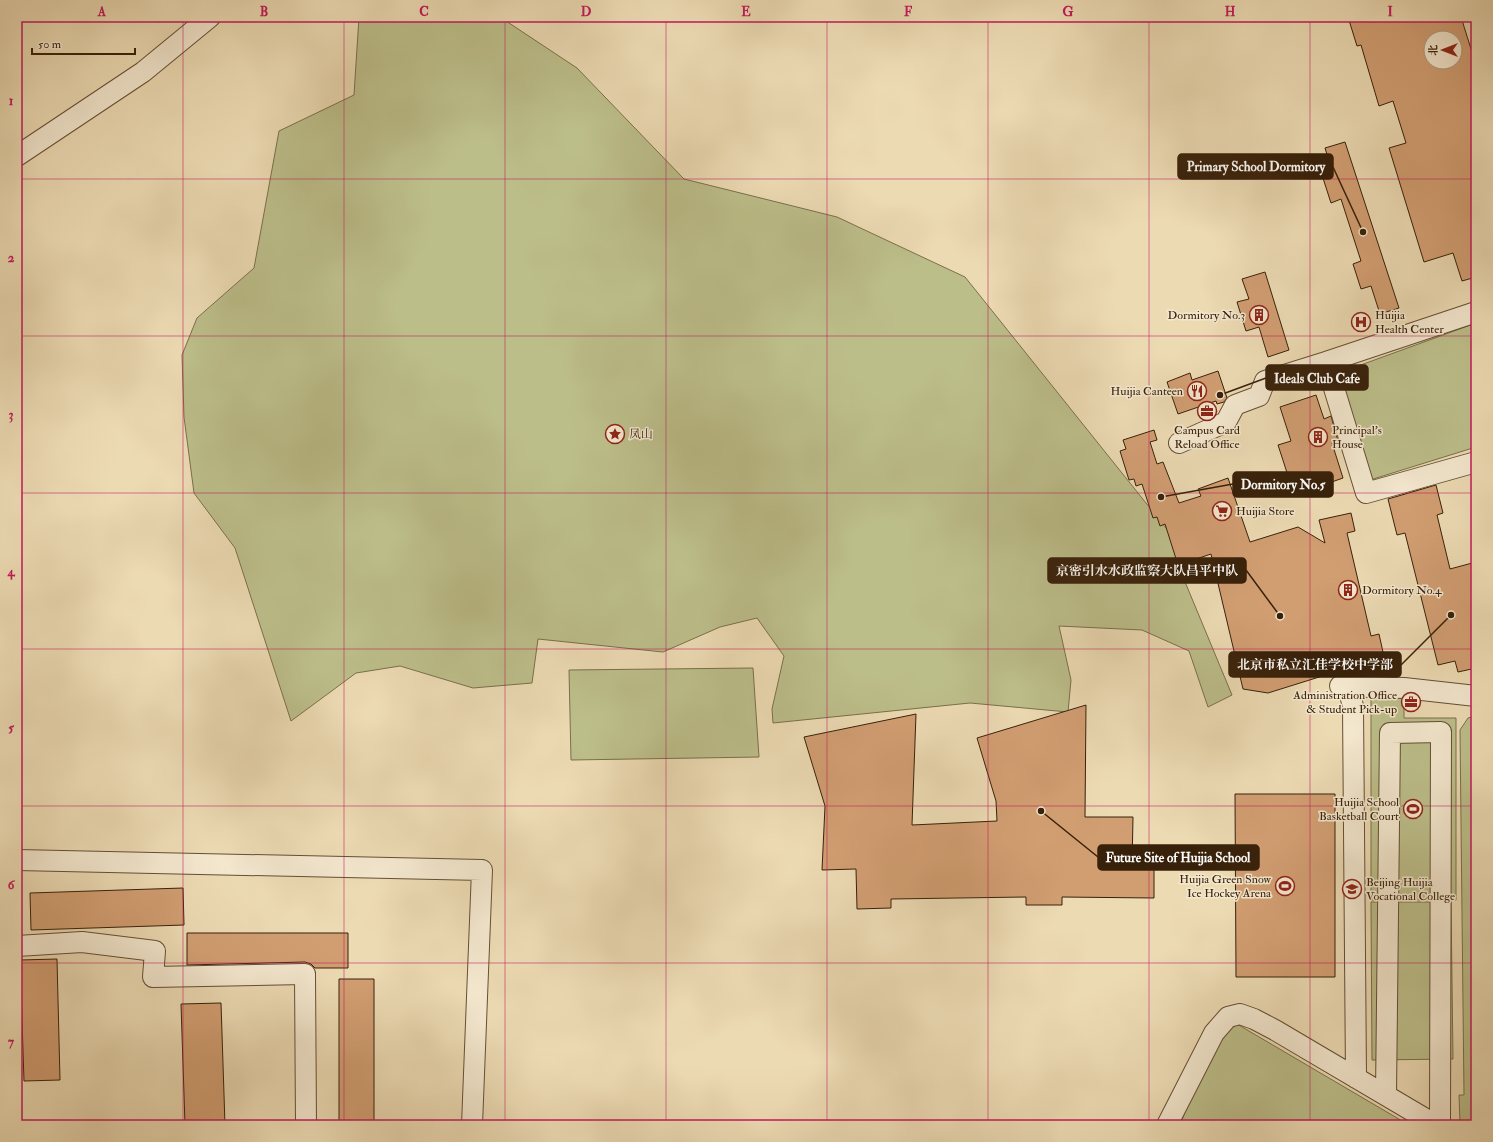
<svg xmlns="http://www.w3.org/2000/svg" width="1493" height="1142" viewBox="0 0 1493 1142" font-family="'IM FELL Double Pica','Noto Serif SC',serif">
	<rect width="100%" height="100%" fill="#ecdab3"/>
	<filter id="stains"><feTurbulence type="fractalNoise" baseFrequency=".005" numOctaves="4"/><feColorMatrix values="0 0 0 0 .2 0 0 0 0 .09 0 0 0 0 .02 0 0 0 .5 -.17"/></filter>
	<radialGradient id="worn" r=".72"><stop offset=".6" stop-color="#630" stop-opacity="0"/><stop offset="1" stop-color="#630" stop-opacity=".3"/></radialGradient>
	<path fill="#bcbe8a" stroke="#7a704a" d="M 359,17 L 500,17 L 577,68 L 684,179 L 837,217 L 965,277 L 1174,538 L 1178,565 L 1232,695 L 1208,707 L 1189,651 L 1142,630 L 1059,626 L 1071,680 L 1068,712 L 970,703 L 773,723 L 772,709 L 784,656 L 757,618 L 720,627 L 663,652 L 538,639 L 532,683 L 473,688 L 400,666 L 356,673 L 291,721 L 235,548 L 194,493 L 184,417 L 182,355 L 197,318 L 254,268 L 279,131 L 354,95 Z
		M 1476,323 L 1476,447 L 1370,480 L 1336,374 Z
		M 753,668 L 759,757 L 571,760 L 569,670 Z
		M 1371,695 L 1404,695 L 1404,718 L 1456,718 L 1456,900 L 1371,900 Z
		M 1476,716 L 1476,1123 L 1460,1122 L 1459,1095 L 1464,1095 L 1460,730 L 1468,718 Z
		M 1371,902 L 1451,902 L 1453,1059 L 1372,1060 Z
		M 1237,1024 L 1409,1125 L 1180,1125 L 1217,1030 Z"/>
	<path fill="#d19e72" stroke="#38210a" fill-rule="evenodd" d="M 1348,17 L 1461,17 L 1476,65 L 1476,277 L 1462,281 L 1453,253 L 1424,262 L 1389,148 L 1406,143 L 1393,101 L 1379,106 L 1361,45 L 1357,46 ZM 1431,38 L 1455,38 L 1455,62 L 1431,62 Z
		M 1345,142 L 1399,308 L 1380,314 L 1371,286 L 1361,289 L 1353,264 L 1361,261 L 1341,199 L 1331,203 L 1322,175 L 1332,171 L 1325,148 Z
		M 1265,272 L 1289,350 L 1268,357 L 1259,327 L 1246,331 L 1237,302 L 1249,299 L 1242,279 Z
		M 1218,371 L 1227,398 L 1224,402 L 1217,404 L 1216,401 L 1178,414 L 1167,382 L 1190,373 L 1192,380 Z
		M 1316,395 L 1324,419 L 1331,416 L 1338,441 L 1332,443 L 1343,478 L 1326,484 L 1323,475 L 1291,485 L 1278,445 L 1291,441 L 1280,407 Z
		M 1154,430 L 1157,440 L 1150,442 L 1157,464 L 1163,462 L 1179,503 L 1201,496 L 1198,489 L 1228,478 L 1250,542 L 1298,527 L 1325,543 L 1319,520 L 1351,513 L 1355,531 L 1347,533 L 1371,636 L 1379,634 L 1383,652 L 1346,660 L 1348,668 L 1268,693 L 1243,689 L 1211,554 L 1178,565 L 1165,524 L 1160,526 L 1157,517 L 1153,518 L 1142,484 L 1136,486 L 1134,479 L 1129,480 L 1120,451 L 1126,449 L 1123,440 Z
		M 1436,485 L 1443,513 L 1437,515 L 1450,569 L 1476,562 L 1476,668 L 1458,672 L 1455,661 L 1438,665 L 1405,533 L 1397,535 L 1388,499 Z
		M 1086,705 L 1085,817 L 1133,817 L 1132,867 L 1154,867 L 1154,898 L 1062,897 L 1062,905 L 1026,905 L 1026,897 L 891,899 L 891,908 L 857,909 L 856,869 L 822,870 L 825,806 L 804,737 L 916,714 L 912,825 L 997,821 L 996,801 L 977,738 Z
		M 1235,794 L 1335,794 L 1335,977 L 1236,977 Z
		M 183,888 L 184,925 L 31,930 L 30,893 Z
		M 187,933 L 348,933 L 348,968 L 315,968 L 311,964 L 305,962 L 187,965 Z
		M 57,959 L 60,1080 L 24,1081 L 20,960 Z
		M 339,979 L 374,979 L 374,1125 L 339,1125 Z
		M 221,1003 L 225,1125 L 185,1125 L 181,1004 Z"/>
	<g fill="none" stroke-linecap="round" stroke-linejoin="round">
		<g stroke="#654f34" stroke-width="22">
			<path id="minor" d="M 17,156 L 143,72 L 210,17
				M 1476,312 L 1326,362 L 1366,493 L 1476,462
				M 1179,443 L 1226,422 L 1235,405 L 1259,396 L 1265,381 L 1326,362
				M 1351,685 L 1350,695 L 1353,706 L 1356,1078
				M 1340,686 L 1404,688 L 1476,696
				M 17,860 L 482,870 L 472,1125
				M 17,946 L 82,942 L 155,951 L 153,977 L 305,974 L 306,1125
				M 1386,1095 L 1390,733 L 1441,732 L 1440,1125
				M 1167,1125 L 1214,1033 L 1228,1017 L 1240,1014 L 1254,1019 L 1275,1030 L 1436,1125"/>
		</g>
		<use href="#minor" stroke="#f3e7ce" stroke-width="20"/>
	</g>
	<path fill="none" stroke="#c2185b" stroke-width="1" stroke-opacity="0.55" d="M 183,17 L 183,1125M 344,17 L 344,1125M 505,17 L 505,1125M 666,17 L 666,1125M 827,17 L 827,1125M 988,17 L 988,1125M 1149,17 L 1149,1125M 1310,17 L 1310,1125M 17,179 L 1476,179M 17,336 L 1476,336M 17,493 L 1476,493M 17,649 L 1476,649M 17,806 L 1476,806M 17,963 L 1476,963"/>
	<defs>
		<g id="building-ring" transform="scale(1)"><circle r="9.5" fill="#f3e7ce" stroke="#8f2418" stroke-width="1.5"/><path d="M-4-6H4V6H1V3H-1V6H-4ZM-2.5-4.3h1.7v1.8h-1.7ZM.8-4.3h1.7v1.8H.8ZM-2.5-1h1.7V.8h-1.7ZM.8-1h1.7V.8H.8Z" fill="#8f2418"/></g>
		<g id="hospital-ring" transform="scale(1)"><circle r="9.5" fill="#f3e7ce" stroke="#8f2418" stroke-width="1.5"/><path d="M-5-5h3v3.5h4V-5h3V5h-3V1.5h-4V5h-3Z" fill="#8f2418"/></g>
		<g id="restaurant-ring" transform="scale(1)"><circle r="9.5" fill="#f3e7ce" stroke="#8f2418" stroke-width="1.5"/><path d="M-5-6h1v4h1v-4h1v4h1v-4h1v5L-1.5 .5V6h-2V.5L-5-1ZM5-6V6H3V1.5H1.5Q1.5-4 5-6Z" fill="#8f2418"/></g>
		<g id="office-ring" transform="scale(1)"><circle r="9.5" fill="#f3e7ce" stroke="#8f2418" stroke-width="1.5"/><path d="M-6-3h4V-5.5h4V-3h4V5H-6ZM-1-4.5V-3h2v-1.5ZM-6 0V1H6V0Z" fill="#8f2418"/></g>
		<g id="sight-ring" transform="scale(1)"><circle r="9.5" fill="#f3e7ce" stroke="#8f2418" stroke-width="1.5"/><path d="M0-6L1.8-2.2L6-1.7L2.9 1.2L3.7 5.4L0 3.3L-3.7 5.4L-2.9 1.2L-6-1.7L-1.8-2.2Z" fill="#8f2418"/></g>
		<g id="supermarket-ring" transform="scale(1)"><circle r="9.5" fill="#f3e7ce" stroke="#8f2418" stroke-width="1.5"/><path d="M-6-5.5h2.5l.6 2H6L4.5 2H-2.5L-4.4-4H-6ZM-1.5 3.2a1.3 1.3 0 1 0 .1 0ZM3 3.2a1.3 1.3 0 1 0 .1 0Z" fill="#8f2418"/></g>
		<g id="stadium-ring" transform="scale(1)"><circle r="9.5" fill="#f3e7ce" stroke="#8f2418" stroke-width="1.5"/><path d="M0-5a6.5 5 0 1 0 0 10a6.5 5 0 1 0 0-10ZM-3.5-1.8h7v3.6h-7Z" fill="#8f2418"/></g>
		<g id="university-ring" transform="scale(1)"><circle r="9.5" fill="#f3e7ce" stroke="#8f2418" stroke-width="1.5"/><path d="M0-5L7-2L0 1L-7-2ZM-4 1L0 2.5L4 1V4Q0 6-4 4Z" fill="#8f2418"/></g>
	</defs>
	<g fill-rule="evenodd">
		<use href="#building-ring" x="1259" y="315"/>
		<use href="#hospital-ring" x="1361" y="322"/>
		<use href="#restaurant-ring" x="1197" y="391"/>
		<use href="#office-ring" x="1207" y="411"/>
		<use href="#sight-ring" x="615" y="434"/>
		<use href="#building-ring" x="1318" y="437"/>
		<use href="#supermarket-ring" x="1222" y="511"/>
		<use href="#building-ring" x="1348" y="590"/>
		<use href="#office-ring" x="1411" y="702"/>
		<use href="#stadium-ring" x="1413" y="809"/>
		<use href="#stadium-ring" x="1285" y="886"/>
		<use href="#university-ring" x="1352" y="889"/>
	</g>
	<g text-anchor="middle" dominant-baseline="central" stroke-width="3" stroke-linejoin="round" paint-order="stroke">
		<g font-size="12" fill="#38210a" stroke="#f3e7ce" text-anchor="start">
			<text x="1245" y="315" text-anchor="end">Dormitory No.3</text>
			<text x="1375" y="315">Huijia<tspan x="1375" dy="14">Health Center</tspan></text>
			<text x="1183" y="391" text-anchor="end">Huijia Canteen</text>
			<text x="1207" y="430" text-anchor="middle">Campus Card<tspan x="1207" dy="14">Reload Office</tspan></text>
			<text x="1332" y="430">Principal's<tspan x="1332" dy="14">House</tspan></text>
			<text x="629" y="434">凤山</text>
			<text x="1236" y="511">Huijia Store</text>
			<text x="1362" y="590">Dormitory No.4</text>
			<text x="1397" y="695" text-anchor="end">Administration Office<tspan x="1397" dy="14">&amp; Student Pick-up</tspan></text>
			<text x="1399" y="802" text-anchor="end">Huijia School<tspan x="1399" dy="14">Basketball Court</tspan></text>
			<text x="1271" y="879" text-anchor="end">Huijia Green Snow<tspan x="1271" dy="14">Ice Hockey Arena</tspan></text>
			<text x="1366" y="882">Beijing Huijia<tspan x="1366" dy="14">Vocational College</tspan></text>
		</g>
	</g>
	<path fill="none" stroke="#38210a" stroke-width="1.5" d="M1363 232L1333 167M1220 395L1266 378M1161 497L1233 484M1280 616L1246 570M1451 615L1401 665M1041 811L1098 857"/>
	<g fill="#38210a" stroke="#f3e7ce" stroke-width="1.5">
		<circle cx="1363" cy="232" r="4"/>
		<circle cx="1220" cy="395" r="4"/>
		<circle cx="1161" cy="497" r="4"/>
		<circle cx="1280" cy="616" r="4"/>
		<circle cx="1451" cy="615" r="4"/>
		<circle cx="1041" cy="811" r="4"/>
	</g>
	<g fill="#38210a" stroke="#38210a" stroke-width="1.5">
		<rect x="1178" y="154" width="155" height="25" rx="4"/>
		<rect x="1266" y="365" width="102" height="25" rx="4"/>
		<rect x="1233" y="472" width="100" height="25" rx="4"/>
		<rect x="1048" y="558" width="198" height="25" rx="4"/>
		<rect x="1229" y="652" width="172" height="25" rx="4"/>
		<rect x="1098" y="845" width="161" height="25" rx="4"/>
	</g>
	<g font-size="13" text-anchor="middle" font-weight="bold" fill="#fff">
		<text x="1256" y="171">Primary School Dormitory</text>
		<text x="1317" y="383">Ideals Club Cafe</text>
		<text x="1283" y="489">Dormitory No.5</text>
		<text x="1147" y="575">京密引水水政监察大队昌平中队</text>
		<text x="1315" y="669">北京市私立汇佳学校中学部</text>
		<text x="1178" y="862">Future Site of Huijia School</text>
	</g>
	<rect width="1493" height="1142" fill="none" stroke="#ecdab3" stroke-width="44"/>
	<g transform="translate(1443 50) rotate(270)"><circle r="19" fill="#f3e7ce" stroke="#a89880"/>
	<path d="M0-3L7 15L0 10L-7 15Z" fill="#8f2418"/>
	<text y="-6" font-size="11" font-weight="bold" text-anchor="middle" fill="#38210a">北</text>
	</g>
	<path d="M32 48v6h103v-6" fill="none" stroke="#38210a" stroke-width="2"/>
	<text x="38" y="48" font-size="12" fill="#38210a" stroke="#f3e7ce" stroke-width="3" paint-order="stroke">50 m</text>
	<rect x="22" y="22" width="1449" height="1098" fill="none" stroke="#c2185b" stroke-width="1.5"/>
	<g font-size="13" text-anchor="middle" font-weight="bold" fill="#c2185b">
		<text x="102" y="16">A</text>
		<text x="264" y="16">B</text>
		<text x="424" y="16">C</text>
		<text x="586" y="16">D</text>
		<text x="746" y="16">E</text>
		<text x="908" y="16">F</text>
		<text x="1068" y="16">G</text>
		<text x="1230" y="16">H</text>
		<text x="1390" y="16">I</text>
		<text x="11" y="105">1</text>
		<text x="11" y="262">2</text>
		<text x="11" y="419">3</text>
		<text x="11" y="576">4</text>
		<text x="11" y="732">5</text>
		<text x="11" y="889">6</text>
		<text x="11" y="1046">7</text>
	</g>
	<rect width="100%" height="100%" filter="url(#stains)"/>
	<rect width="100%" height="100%" fill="url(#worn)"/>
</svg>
